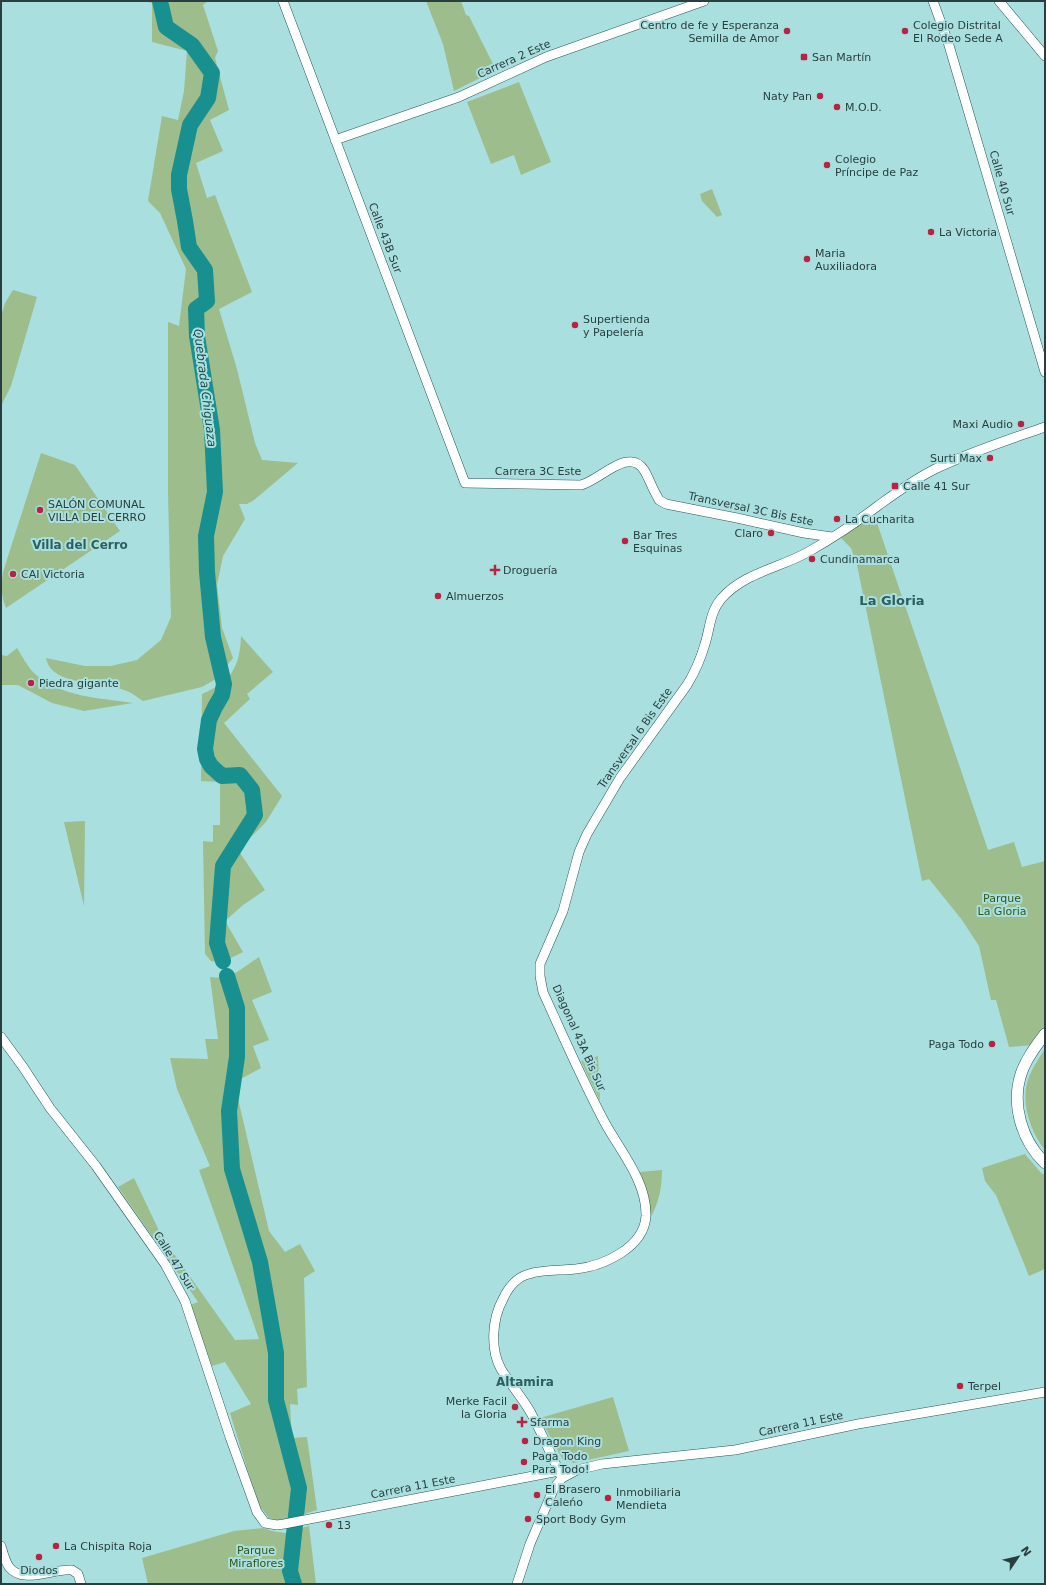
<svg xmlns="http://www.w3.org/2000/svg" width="1046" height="1585" viewBox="0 0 1046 1585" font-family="'DejaVu Sans',sans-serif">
	<rect width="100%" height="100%" fill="#aadfdf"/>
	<path fill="#9dbd8c" d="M 143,1 L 167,1 L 168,3 L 171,1 L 208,1 L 203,5 L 218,51 L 215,58 L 229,110 L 210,120 L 223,151 L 196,163 L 207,198 L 215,195 L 252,292 L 219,309 L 237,369 L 255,443 L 262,460 L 298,463 L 254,500 L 247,504 L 239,504 L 245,519 L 223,556 L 217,585 L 222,628 L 233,658 L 216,679 L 202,687 L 143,701 C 137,697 131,692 124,690 C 103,681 51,687 46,658 L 85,666 L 111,666 L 137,660 L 161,640 L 171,617 L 168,492 L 168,322 L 179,326 L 186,269 L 160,213 L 148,201 L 162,116 L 178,120 L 184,91 L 187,51 L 152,42 L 152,3 Z
		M 426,1 L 461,1 L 466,15 L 469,16 L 496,70 L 454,91 L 443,44 Z
		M 519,82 L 551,162 L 521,175 L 514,155 L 491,164 L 467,102 Z
		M 712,189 L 722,215 L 717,217 L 702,201 L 700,194 Z
		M 13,290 L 37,297 L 11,386 L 1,406 L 1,316 L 5,303 Z
		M 41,453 L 75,465 L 120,531 L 6,608 C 1,596 1,586 3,572 Z
		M 874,514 L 988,850 L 1014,842 L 1022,867 L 1045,861 L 1045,1027 L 1032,1045 L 1009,1047 L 996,1000 L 991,1000 L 979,946 L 962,920 L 929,879 L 922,881 L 857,565 L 851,548 L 841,538 Z
		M 241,636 L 273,672 L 247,694 L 250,699 L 224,723 L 282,796 L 266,822 L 238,850 L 265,890 L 243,905 L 225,921 L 243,952 L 221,963 L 211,961 L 205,954 L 203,841 L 213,842 L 213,825 L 220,825 L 220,782 L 201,781 L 202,694 C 231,682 240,667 241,636 Z
		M 17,648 C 22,656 27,666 34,673 C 59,697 101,698 133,703 L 84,711 L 52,703 L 18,685 L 1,685 L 1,655 L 7,656 Z
		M 85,821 L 84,906 L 64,822 Z
		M 259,957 L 272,992 L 252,1000 L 269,1040 L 253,1046 L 261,1068 L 237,1081 L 236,1090 L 269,1231 L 285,1252 L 300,1244 L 315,1271 L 304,1278 L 307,1387 L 297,1389 L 298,1405 L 290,1404 L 292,1438 L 307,1437 L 317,1510 L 281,1521 L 269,1518 L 258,1504 L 230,1413 L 251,1404 L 225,1362 L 212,1366 L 190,1305 L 198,1302 L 118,1187 L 134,1178 L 162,1237 L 235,1340 L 259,1339 L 199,1170 L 210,1166 L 177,1089 L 170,1058 L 208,1059 L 205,1039 L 218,1039 L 210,977 L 223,978 L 237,972 Z
		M 1045,1049 L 1045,1150 C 1032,1134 1023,1109 1026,1088 C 1028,1074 1037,1061 1045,1049 Z
		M 598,1056 L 600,1101 L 581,1061 Z
		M 1025,1154 L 1041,1173 L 1045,1175 L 1045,1269 L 1029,1276 L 996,1195 L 985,1181 L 982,1168 Z
		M 662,1170 C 662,1188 659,1202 650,1219 C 650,1202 647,1188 640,1172 Z
		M 613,1397 L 629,1451 L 574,1463 L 563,1460 L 540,1418 Z
		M 309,1526 L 316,1584 L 148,1584 L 142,1558 L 234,1531 L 263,1528 L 272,1531 L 285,1533 Z"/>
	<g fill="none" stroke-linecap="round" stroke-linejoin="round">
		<path stroke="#199090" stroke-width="16" d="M 160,1 L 166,27 L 192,45 L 212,73 L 208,98 L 190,125 L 179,175 L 179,189 L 185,221 L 189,247 L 205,270 L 207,301 L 196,309 L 197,336 L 212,430 L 215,492 L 206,536 L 207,572 L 213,637 L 224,684 L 222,695 L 215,707 L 209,720 L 205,749 L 207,759 L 211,766 L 222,776 L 240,775 L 252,790 L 255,815 L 223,866 L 217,943 L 223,961
			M 227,976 L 237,1008 L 237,1057 L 229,1111 L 232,1169 L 260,1262 L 276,1353 L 276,1400 L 299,1488 L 290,1571 L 294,1584"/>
		<g stroke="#255958" stroke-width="10">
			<path id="tertiary" d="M 283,1 L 465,483 L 581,485 C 599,481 629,446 644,470 C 649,478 652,488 657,496 L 659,500 L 666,504 L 737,518 L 804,533 L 832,537
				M 933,1 L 948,42 L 1045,372
				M 999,1 L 1045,56
				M 335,140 L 459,97 L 546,57 L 704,1
				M 1,1037 L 23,1067 L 50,1108 L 96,1166 L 165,1264 L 185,1301 L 230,1437 L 257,1512 L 265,1523 L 277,1525 L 284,1524 L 559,1471
				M 562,1478 C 552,1456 542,1434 531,1413 C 522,1397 510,1384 501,1369 C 490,1349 492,1319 503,1299 C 508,1288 517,1277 529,1274 C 543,1269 561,1271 576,1269 C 603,1266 644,1248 646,1216 C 647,1182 621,1152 605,1123 C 582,1080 563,1036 543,992 L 540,976 L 540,964 L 563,911 L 579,852 L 587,834 L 620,778 L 687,685 C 695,672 701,658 705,644 C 710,628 710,612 721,599 C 743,573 780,568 808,552 C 833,538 857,522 879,505 C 897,492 915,479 935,469 C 970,452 1008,440 1045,427
				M 1,1546 C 3,1553 5,1561 9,1567 C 23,1585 53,1568 72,1570 L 78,1574 L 81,1584
				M 517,1584 L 530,1544 L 554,1488 L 562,1478 L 577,1470 L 602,1464 L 735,1450 L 858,1424 L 1045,1392"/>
		</g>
		<g stroke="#255958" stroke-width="12">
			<path id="secondary" d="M 1045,1034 C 1036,1046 1026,1059 1021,1074 C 1011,1105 1022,1141 1045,1163"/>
		</g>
		<use href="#tertiary" stroke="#fff" stroke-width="9"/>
		<use href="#secondary" stroke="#fff" stroke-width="11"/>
	</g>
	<g fill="#b62444" stroke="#aadfdf" stroke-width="1.5">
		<circle cx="787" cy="31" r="4"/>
		<circle cx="905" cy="31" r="4"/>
		<rect x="800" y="53" width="8" height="8" rx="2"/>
		<circle cx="820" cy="96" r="4"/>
		<circle cx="837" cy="107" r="4"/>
		<circle cx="827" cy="165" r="4"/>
		<circle cx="931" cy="232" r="4"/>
		<circle cx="807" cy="259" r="4"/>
		<circle cx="575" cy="325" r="4"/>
		<circle cx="1021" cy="424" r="4"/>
		<circle cx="990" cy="458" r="4"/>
		<rect x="891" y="482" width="8" height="8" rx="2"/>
		<circle cx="40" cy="510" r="4"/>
		<circle cx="837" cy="519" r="4"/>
		<circle cx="771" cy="533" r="4"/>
		<circle cx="625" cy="541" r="4"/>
		<circle cx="812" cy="559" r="4"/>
		<path d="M493 564h4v4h4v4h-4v4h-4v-4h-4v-4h4z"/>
		<circle cx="13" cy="574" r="4"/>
		<circle cx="438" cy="596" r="4"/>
		<circle cx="31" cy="683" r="4"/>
		<circle cx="992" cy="1044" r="4"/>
		<circle cx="960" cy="1386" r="4"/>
		<circle cx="515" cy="1407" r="4"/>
		<path d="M520 1416h4v4h4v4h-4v4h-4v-4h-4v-4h4z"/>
		<circle cx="525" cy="1441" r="4"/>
		<circle cx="524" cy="1462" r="4"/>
		<circle cx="537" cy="1495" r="4"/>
		<circle cx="608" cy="1498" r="4"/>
		<circle cx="528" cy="1519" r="4"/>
		<circle cx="329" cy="1525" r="4"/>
		<circle cx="56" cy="1546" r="4"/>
		<circle cx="39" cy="1557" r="4"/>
	</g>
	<g text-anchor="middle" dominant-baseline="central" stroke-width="4" stroke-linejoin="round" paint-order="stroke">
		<g font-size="11" fill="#293f3f" stroke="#aadfdf" text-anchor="start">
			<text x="779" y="25" text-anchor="end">Centro de fe y Esperanza<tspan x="779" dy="13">Semilla de Amor</tspan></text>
			<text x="913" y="25">Colegio Distrital<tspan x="913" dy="13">El Rodeo Sede A</tspan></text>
			<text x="812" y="57">San Martín</text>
			<text x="812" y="96" text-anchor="end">Naty Pan</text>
			<text x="845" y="107">M.O.D.</text>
			<text x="835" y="159">Colegio<tspan x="835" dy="13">Príncipe de Paz</tspan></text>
			<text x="939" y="232">La Victoria</text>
			<text x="815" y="253">Maria<tspan x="815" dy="13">Auxiliadora</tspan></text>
			<text x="583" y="319">Supertienda<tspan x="583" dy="13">y Papelería</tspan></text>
			<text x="1013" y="424" text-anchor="end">Maxi Audio</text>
			<text x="982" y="458" text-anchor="end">Surti Max</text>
			<text x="903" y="486">Calle 41 Sur</text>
			<text x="48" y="504">SALÓN COMUNAL<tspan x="48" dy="13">VILLA DEL CERRO</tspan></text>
			<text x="845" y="519">La Cucharita</text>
			<text x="763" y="533" text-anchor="end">Claro</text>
			<text x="633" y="535">Bar Tres<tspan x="633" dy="13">Esquinas</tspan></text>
			<text x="820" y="559">Cundinamarca</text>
			<text x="503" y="570">Droguería</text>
			<text x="21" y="574">CAI Victoria</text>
			<text x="446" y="596">Almuerzos</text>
			<text x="39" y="683">Piedra gigante</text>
			<text x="984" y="1044" text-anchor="end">Paga Todo</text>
			<text x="968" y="1386">Terpel</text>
			<text x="507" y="1401" text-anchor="end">Merke Facil<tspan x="507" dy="13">la Gloria</tspan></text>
			<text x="530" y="1422">Sfarma</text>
			<text x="533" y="1441">Dragon King</text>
			<text x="532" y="1456">Paga Todo<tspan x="532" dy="13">Para Todo!</tspan></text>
			<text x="545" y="1489">El Brasero<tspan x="545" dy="13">Caleńo</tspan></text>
			<text x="616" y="1492">Inmobiliaria<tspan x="616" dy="13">Mendieta</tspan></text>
			<text x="536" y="1519">Sport Body Gym</text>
			<text x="337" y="1525">13</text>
			<text x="64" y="1546">La Chispita Roja</text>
			<text x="39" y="1570" text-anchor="middle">Diodos</text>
		</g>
		<g font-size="11" fill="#293f3f" stroke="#aadfdf">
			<text transform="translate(514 59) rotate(-24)">Carrera 2 Este</text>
			<text transform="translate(1002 183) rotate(74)">Calle 40 Sur</text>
			<text transform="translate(385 238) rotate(69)">Calle 43B Sur</text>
			<text x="538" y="471">Carrera 3C Este</text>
			<text transform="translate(751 509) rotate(12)">Transversal 3C Bis Este</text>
			<text transform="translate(635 738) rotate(-55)">Transversal 6 Bis Este</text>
			<text transform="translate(579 1038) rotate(66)">Diagonal 43A Bis Sur</text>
			<text transform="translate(174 1261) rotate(58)">Calle 47 Sur</text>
			<text transform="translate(801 1424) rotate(-12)">Carrera 11 Este</text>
			<text transform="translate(413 1487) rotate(-11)">Carrera 11 Este</text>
		</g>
		<g font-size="11" fill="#325718" stroke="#aadfdf">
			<text x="1002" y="898">Parque<tspan x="1002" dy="13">La Gloria</tspan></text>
			<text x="256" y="1550">Parque<tspan x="256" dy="13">Miraflores</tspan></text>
		</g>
		<g font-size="12" font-style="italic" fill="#1f4e4d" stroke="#aadfdf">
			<text transform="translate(205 388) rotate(83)">Quebrada Chiguaza</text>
		</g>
		<g font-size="12" font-weight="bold" fill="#2c5f5f" stroke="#aadfdf">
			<text x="80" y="545">Villa del Cerro</text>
			<text x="525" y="1382">Altamira</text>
		</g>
		<g font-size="13" font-weight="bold" fill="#2c5f5f" stroke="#aadfdf">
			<text x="892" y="600">La Gloria</text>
		</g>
	</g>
	<rect width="1046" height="1585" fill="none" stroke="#293f3f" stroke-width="4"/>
	<g transform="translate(1018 1557) rotate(55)" stroke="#aadfdf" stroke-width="3" paint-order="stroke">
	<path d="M0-3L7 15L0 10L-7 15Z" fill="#293f3f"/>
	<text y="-6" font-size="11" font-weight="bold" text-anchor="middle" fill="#293f3f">N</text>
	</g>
</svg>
